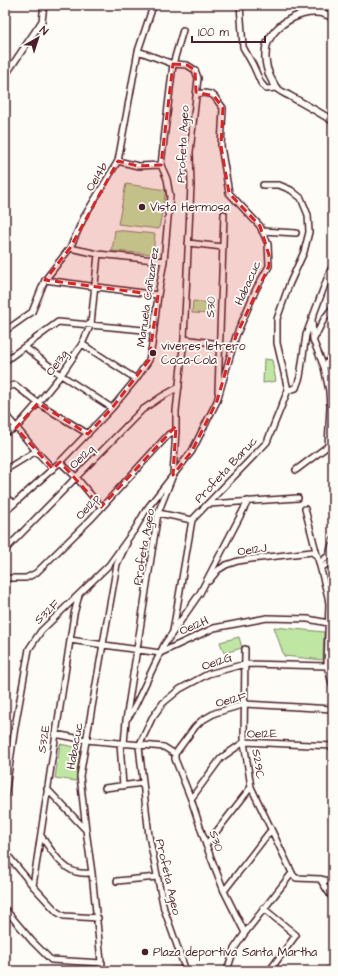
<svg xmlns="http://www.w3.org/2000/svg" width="338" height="976" viewBox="0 0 338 976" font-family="'Architects Daughter',sans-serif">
	<rect width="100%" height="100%" fill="#fdfcf7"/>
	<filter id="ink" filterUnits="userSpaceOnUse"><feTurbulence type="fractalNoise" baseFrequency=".025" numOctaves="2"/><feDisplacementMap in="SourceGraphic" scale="8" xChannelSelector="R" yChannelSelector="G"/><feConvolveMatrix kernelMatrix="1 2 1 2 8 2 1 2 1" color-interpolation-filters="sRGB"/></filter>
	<g filter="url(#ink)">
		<path fill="#bfe7a3" stroke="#848367" d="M 126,184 L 166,190 L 159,229 L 118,224 Z
			M 115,230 L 155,234 L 153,254 L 112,251 Z
			M 193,301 L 213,303 L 213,314 L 192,313 Z
			M 264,359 L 272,360 L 276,381 L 263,383 Z
			M 274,627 L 324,632 L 323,660 L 284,656 Z
			M 239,637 L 242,648 L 224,653 L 220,642 Z
			M 60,744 L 80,748 L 76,781 L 55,778 Z"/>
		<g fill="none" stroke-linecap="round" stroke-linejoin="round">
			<g stroke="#4a1f2b" stroke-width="8">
				<path id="minor" d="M 240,5 L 243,47 L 253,65 L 261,83 L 266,89 L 276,88
					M 5,76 L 42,21 L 44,5
					M 118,161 L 138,166 L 161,165
					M 262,231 L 296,233
					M 188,243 L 223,247
					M 70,248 L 98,254 L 164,261
					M 45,280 L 158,295
					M 5,331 L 32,312 L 45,280 L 70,248 L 84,217 L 118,161 L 138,51 L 153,6
					M 184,339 L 220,344
					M 314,339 L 324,319 L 333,307
					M 82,344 L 136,379
					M 25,347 L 61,375 L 112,408
					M 5,361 L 58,322 L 154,331
					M 324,367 L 333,355
					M 5,388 L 15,385 L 38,403 L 88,434
					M 288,390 L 296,388 L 300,377 L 306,335 L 330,271 L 333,266
					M 218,392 L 224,214
					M 5,414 L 36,451 L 53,469
					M 5,433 L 16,428 L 38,403 L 61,375 L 82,344 L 91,324 L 98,254
					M 60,462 L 76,477 L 101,507
					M 5,470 L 36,451
					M 296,470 L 328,446 L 330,407 L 329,391 L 324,367 L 313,340 L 312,318
					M 5,498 L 11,501 L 14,504
					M 209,504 L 298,498
					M 305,509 L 328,597 L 329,604 L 327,666 L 333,687
					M 5,512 L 60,462 L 112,408 L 136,379 L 149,360 L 152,345 L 158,295 L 164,261 L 170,196 L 167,179 L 161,165 L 173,64 L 183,30
					M 158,513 L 192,520
					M 5,550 L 142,410 L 161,397 L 179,387
					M 320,563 L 329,555 L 333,540
					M 321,568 L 329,563 L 333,558
					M 5,578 L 26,578 L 36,573 L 91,519 L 169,434 L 176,431
					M 209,581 L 218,570 L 226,565 L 238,561 L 251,559 L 312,552 L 317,556
					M 173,631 L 192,520 L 267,442 L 288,390 L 277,343 L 277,319 L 289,285 L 304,252 L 309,232 L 308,215 L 301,198 L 291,190 L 279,185 L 263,185
					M 70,640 L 160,653 L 214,628 L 267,618 L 308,619 L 328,623
					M 245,649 L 244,742 L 251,787 L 293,875 L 296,878 L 320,879 L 333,882
					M 126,720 L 132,712 L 164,645 L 200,593 L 248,501
					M 55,734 L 86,740 L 164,747 L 175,754
					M 120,743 L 123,786
					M 124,744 L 126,720 L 158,513 L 173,475 L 176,431 L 176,411 L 184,339 L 191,185 L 190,152 L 198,78 L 195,70 L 187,65 L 173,64 L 138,51
					M 139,746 L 149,836 L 164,909 L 186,971
					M 139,746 L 152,718 L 163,703 L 180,689 L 208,674 L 245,664 L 327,666 L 333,662
					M 175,754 L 175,759 L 191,799 L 206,845 L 224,891 L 245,933
					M 175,754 L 195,727 L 201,721 L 215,713 L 245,704 L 333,709
					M 105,788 L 143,783
					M 47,789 L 86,830
					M 5,796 L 15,727 L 29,649 L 41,631 L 109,565 L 135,529 L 146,510 L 192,451 L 217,401 L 236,336 L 256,289 L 269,266 L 268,244 L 260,226 L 229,193 L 221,146 L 223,108 L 214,96 L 210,94 L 204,93 L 196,94
					M 191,799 L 221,758 L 244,742 L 333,746
					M 41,836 C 50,848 61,868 76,872 C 82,874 87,873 92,873
					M 206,845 L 251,787
					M 5,852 L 33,886 L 57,912 L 64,916 L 98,918
					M 320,879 L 333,899
					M 117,881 L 157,877
					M 33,886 L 74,614 L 79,595
					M 224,891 L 271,830
					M 263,908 L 296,935 L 270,970
					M 5,909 L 32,941 L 51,960 L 102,963
					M 5,966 L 10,971
					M 102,971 L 92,873 L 86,830 L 80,776 L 117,564 L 127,543
					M 172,971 L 186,970
					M 227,971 L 234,949 L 245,933 L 292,873
					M 329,971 L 333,965"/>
			</g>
			<g stroke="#4a1f2b" stroke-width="9">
				<path id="tertiary" d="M 333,18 C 311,2 271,23 266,48 C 264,61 268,75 275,86 C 278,91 285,93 290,96 C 304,104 319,112 333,121"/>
			</g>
			<use href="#minor" stroke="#fdfcf7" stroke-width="5"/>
			<use href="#tertiary" stroke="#fdfcf7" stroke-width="6"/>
		</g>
	</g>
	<path fill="#d62828" fill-opacity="0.2" stroke="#d62828" stroke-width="3" stroke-dasharray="8 5" stroke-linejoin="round" d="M 173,64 L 187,65 L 195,70 L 196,92 L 214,96 L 223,108 L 221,146 L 229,193 L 260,226 L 269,255 L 269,266 L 236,336 L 217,401 L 192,451 L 173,475 L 176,426 L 101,507 L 60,462 L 53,469 L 16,428 L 38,403 L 88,434 L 112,408 L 149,360 L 158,295 L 45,280 L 70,248 L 118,161 L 138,166 L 161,165 Z"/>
	<g fill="#4a1f2b" stroke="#fdfcf7" stroke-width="1.5">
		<circle cx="142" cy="207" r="4"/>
		<circle cx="153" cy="353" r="4"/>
		<circle cx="145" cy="952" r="4"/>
	</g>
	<g text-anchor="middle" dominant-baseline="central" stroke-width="3.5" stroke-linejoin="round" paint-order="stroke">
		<g font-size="12" fill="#4a1f2b" stroke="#fdfcf7">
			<text transform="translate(183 144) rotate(-87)">Profeta Ageo</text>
			<text transform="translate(97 177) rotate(-59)">Oe14b</text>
			<text transform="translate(248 283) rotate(-66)">Habacuc</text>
			<text transform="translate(148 297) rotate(-82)">Manuela Cañizarez</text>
			<text transform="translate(211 307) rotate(-88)">S30</text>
			<text transform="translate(57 363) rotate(-54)">Oe13g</text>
			<text transform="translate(82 457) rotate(-44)">Oe12q</text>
			<text transform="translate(226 470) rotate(-47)">Profeta Baruc</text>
			<text transform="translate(88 507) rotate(-48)">Oe12p</text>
			<text transform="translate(144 547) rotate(-80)">Profeta Ageo</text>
			<text transform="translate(252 550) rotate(-8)">Oe12J</text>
			<text transform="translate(47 612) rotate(-43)">S32F</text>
			<text transform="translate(194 626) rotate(-23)">Oe12H</text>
			<text transform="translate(217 662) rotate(-18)">Oe12G</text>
			<text transform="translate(231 700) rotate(-14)">Oe12F</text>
			<text transform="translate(262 734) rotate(-1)">Oe12E</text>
			<text transform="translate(44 739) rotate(-81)">S32E</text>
			<text transform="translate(75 746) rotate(-80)">Habacuc</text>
			<text transform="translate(258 764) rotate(81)">S29C</text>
			<text transform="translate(216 841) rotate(71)">S30</text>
			<text transform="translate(168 877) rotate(77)">Profeta Ageo</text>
		</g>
		<g font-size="12" fill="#4a1f2b" stroke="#fdfcf7" text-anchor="start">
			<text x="150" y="207">Vista Hermosa</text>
			<text x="161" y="346">viveres letrero<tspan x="161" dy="14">Coca-Cola</tspan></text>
			<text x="153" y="952">Plaza deportiva Santa Martha</text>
		</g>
	</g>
	<rect width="338" height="976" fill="none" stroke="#fdfcf7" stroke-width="20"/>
	<rect x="10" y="10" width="318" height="956" fill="none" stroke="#4a1f2b" stroke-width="1.5" filter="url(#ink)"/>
	<g transform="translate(38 38) rotate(39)" stroke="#fdfcf7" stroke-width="3" paint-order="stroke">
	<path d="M0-3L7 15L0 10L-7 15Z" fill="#4a1f2b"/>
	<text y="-6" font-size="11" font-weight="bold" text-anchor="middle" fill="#4a1f2b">N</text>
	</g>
	<path d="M192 36v6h73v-6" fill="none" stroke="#4a1f2b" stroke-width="2"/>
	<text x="198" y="36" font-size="12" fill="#4a1f2b" stroke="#fdfcf7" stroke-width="3" paint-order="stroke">100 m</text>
</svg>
